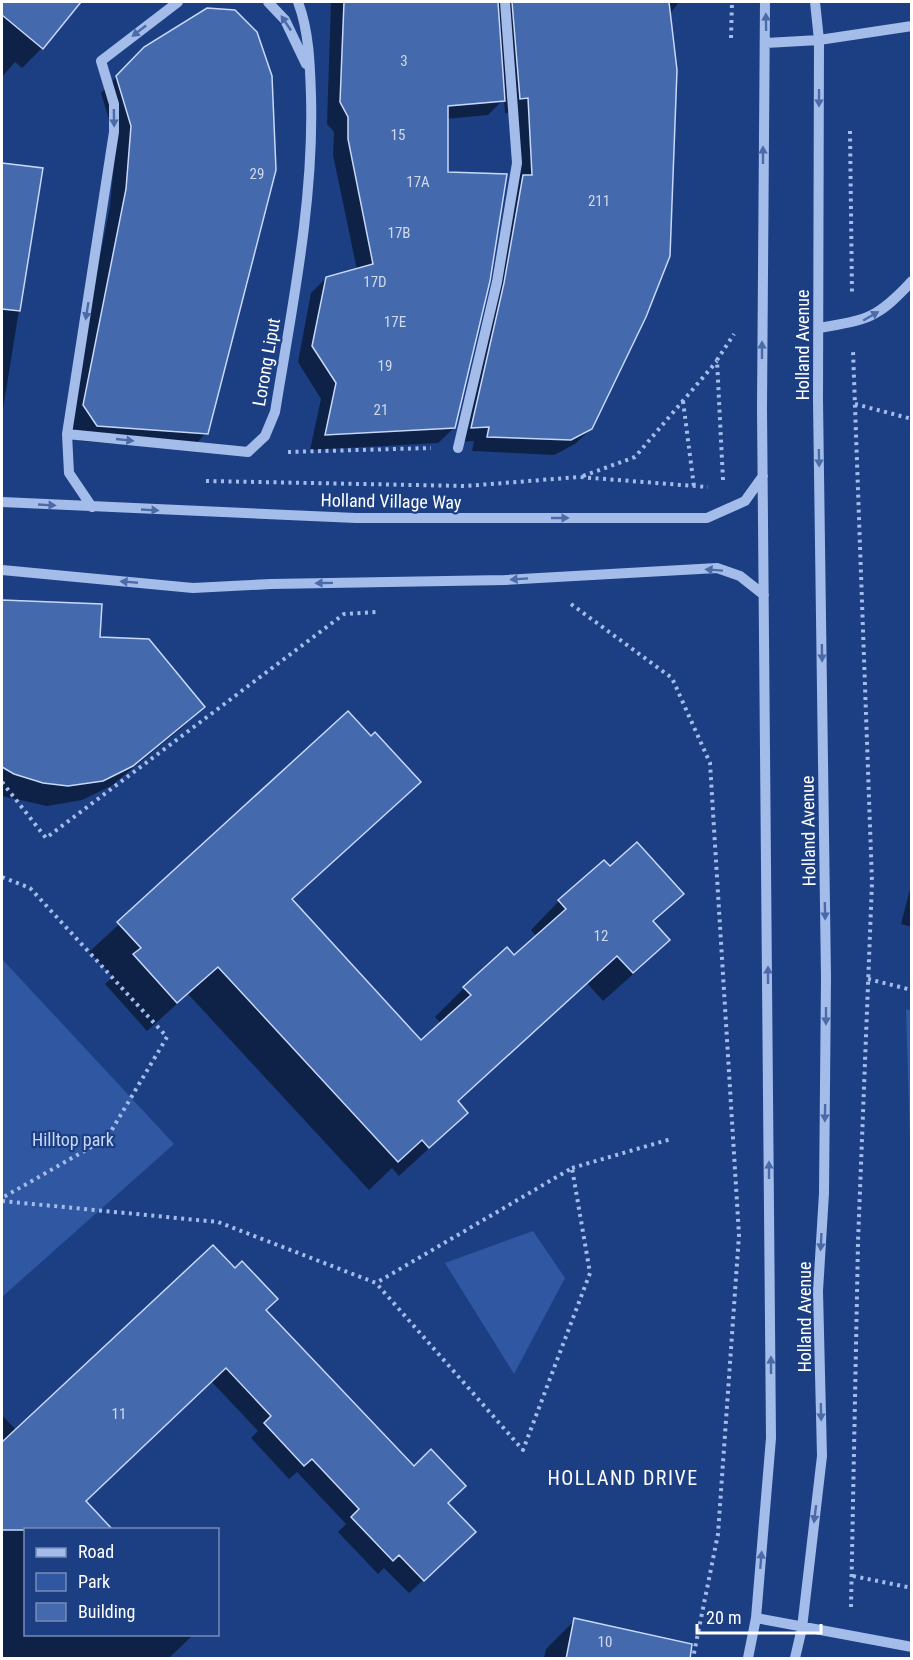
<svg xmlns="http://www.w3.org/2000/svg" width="913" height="1660" viewBox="0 0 913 1660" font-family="'Roboto Condensed',sans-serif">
	<rect width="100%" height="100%" fill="#1c3f84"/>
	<path fill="#3057a2" d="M 2,959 L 174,1144 L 2,1297 Z
		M 906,1009 L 912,1011 L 911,1174 Z
		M 533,1231 L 565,1278 L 514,1374 L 445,1263 Z"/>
	<path fill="#0007" d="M 2,2 L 79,2 L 42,48 L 22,68 L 15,62 L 2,77 Z
		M 331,2 L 679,2 L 669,15 L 591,429 L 575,444 L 554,455 L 472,451 L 474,441 L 456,442 L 517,183 L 514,113 L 505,113 L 504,99 L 488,115 L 446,119 L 454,428 L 438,443 L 310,450 L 321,399 L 298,362 L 311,293 L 326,278 L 357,270 L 333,155 L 334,132 L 327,124 Z
		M 128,65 L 206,433 L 190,450 L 81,441 L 67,422 L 110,206 L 116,143 L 101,93 Z
		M 2,164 L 42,169 L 2,415 Z
		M 2,602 L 100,605 L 99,639 L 203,707 L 183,727 L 111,786 L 82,800 L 47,806 L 2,796 Z
		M 348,713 L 371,738 L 419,782 L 292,900 L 421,1042 L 442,1024 L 435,1017 L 464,988 L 507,949 L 514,957 L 537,937 L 531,930 L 559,901 L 610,868 L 682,894 L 653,923 L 668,940 L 639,969 L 603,1001 L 587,983 L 457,1102 L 466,1113 L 437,1141 L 399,1176 L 392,1168 L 369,1190 L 188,994 L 147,1031 L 105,984 L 113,977 L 89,952 Z
		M 912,881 L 912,927 L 901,924 Z
		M 265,1310 L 446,1503 L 460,1546 L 409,1593 L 384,1568 L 378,1574 L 338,1532 L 346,1524 L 297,1472 L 289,1479 L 251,1438 L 258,1431 L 211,1381 L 26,1530 L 26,1634 L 194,1634 L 169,1658 L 2,1658 L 2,1415 L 16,1430 Z
		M 575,1620 L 636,1658 L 544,1658 L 546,1649 Z"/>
	<path fill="#4469ad" stroke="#c7d8f8" stroke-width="1.5" d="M 2,2 L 81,2 L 43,49 L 2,15 Z
		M 344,2 L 498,2 L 505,101 L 448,106 L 448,172 L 507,174 L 490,281 L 455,428 L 325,435 L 336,383 L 312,346 L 326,277 L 373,264 L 348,139 L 348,117 L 340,102 Z
		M 512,2 L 669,2 L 677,70 L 670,256 L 646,317 L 592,429 L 571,440 L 487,437 L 489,427 L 471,428 L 504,283 L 523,175 L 532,175 L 528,98 L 520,99 Z
		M 207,8 L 235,10 L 257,32 L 272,76 L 276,170 L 208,434 L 97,426 L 83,405 L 126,189 L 131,126 L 116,76 L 144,47 Z
		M 2,163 L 43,168 L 20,311 L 2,309 Z
		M 2,600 L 102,604 L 100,637 L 149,639 L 205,707 L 133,766 L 103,781 L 68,786 L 43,783 L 14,774 L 2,767 Z
		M 348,711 L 371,736 L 375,732 L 421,782 L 292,899 L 421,1040 L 471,995 L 463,987 L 507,947 L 514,955 L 566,909 L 558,900 L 604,860 L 610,866 L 637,842 L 684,894 L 653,921 L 670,940 L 633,973 L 617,956 L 458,1101 L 468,1113 L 429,1148 L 422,1140 L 398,1162 L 218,967 L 177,1003 L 133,954 L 141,948 L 117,922 Z
		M 213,1245 L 235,1268 L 242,1261 L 278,1299 L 266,1310 L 414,1466 L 431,1449 L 466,1486 L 448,1503 L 476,1532 L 424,1581 L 399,1555 L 393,1561 L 351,1517 L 359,1509 L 312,1459 L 304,1466 L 264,1423 L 271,1416 L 226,1368 L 86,1501 L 113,1530 L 2,1530 L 2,1442 Z
		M 574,1618 L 692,1644 L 690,1659 L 566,1659 Z"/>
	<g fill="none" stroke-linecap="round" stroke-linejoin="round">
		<path stroke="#a3bcea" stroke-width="4" stroke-dasharray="3 4.5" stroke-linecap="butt" d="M 731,38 L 732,2
			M 850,131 L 852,294
			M 683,401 L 694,487
			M 855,404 L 912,419
			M 288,452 L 431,448
			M 583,476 L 635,457 L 717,361
			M 723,480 L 717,360 L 734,334
			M 206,481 L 466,486 L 579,477 L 708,487
			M 571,604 L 672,678 L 710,763 L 739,1235 L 718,1534 L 693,1658
			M 2,782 L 46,838 L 344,614 L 376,612
			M 2,877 L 30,888 L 167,1037 L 107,1138 L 2,1198
			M 868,979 L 912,990
			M 572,1168 L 671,1139
			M 2,1201 L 218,1222 L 376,1283 L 523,1450 L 590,1273 L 572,1168 L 376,1283
			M 853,1576 L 912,1588
			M 851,1607 L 858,1242 L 872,882 L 853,350"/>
		<path stroke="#a3bcea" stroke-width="10" d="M 268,2 L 285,20 L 306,64
			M 766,43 L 819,40 L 912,26
			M 819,328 C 868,320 878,318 912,281
			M 67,434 L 248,452 L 265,436 L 275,412 C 292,307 314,202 311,96 C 310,64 309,31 298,2
			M 458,448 L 497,282 L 517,163 L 505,2
			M 2,502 L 356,518 L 707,518 L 745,501 L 763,476
			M 92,507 L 69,473 L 67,434 L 114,132 L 114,104 L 101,61 L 178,2
			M 2,570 L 193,588 L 271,584 L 505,580 L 717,568 L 740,576 L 764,595
			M 756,1618 L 912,1647
			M 748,1658 L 756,1618 L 771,1438 L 762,408 L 765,2
			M 795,1658 L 802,1628 L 822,1456 L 818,1291 L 824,1193 L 826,978 L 818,400 L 819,40 L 815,2"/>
	</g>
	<defs><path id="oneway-solid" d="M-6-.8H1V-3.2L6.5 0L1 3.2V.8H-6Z" transform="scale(1.5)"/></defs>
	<g fill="#4b6ba8">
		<use href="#oneway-solid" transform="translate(766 22) rotate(-91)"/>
		<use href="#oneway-solid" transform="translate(286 23) rotate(-124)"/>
		<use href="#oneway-solid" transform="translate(139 31) rotate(142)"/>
		<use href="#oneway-solid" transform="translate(819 98) rotate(90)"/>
		<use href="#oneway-solid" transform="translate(114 118) rotate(89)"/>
		<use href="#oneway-solid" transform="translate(763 155) rotate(-90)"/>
		<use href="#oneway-solid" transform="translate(87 311) rotate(99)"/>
		<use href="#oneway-solid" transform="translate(871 316) rotate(-30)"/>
		<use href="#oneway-solid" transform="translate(762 350) rotate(-90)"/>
		<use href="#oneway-solid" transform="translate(125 440) rotate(6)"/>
		<use href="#oneway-solid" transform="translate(819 458) rotate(89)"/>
		<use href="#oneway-solid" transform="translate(47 505) rotate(3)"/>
		<use href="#oneway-solid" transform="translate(150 510) rotate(3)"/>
		<use href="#oneway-solid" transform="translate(560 518)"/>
		<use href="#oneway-solid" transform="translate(714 570) rotate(-176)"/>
		<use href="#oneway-solid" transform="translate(519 579) rotate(176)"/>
		<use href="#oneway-solid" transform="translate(129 582) rotate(-175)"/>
		<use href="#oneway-solid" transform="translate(324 583) rotate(179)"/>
		<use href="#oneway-solid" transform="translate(822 653) rotate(89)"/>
		<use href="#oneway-solid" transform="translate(825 911) rotate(89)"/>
		<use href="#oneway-solid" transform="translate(768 975) rotate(-90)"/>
		<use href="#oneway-solid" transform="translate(826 1016) rotate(90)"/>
		<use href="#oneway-solid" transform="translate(825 1113) rotate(91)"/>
		<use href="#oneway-solid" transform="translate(769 1170) rotate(-90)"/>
		<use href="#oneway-solid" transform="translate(821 1242) rotate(93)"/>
		<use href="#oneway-solid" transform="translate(771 1365) rotate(-90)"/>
		<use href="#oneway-solid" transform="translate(821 1412) rotate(89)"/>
		<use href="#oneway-solid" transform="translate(815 1514) rotate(97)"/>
		<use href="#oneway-solid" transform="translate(761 1560) rotate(-85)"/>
	</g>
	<g text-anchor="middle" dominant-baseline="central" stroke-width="4.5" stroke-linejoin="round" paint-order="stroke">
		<g font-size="15" fill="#d0daea">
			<text x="404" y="61">3</text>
			<text x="398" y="135">15</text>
			<text x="257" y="174">29</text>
			<text x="418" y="182">17A</text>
			<text x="599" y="201">211</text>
			<text x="399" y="233">17B</text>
			<text x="375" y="282">17D</text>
			<text x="395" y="322">17E</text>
			<text x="385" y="366">19</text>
			<text x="381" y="410">21</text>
			<text x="601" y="936">12</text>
			<text x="119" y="1414">11</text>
			<text x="605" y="1642">10</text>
		</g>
		<g font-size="18" fill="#fff" stroke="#1c3f84">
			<text transform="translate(802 345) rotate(-90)">Holland Avenue</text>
			<text transform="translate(266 362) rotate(-80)">Lorong Liput</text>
			<text transform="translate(391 501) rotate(1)">Holland Village Way</text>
			<text transform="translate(808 831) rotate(-91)">Holland Avenue</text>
			<text transform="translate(804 1317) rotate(-90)">Holland Avenue</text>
		</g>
		<g font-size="18" fill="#c7d8f8" stroke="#1c3f84">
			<text x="73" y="1139">Hilltop park</text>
		</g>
		<g font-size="20" letter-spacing="1.5" fill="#fff" stroke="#1c3f84">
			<text x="623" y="1478">HOLLAND DRIVE</text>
		</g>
	</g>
	<rect width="913" height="1660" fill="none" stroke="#ffffff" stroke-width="6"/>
	<rect x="24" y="1528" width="195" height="108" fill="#1c3f84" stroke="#778cb5" stroke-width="1.5"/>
	<rect x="36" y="1548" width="30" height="9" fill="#a3bcea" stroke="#778cb5" stroke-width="1.5"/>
	<text x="78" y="1558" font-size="18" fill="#ffffff">Road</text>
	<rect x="36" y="1573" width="30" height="18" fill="#3057a2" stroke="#778cb5" stroke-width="1.5"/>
	<text x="78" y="1588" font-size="18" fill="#ffffff">Park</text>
	<rect x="36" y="1603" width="30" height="18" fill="#4469ad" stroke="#778cb5" stroke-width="1.5"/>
	<text x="78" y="1618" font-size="18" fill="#ffffff">Building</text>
	<path d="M697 1624v9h124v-9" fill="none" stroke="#ffffff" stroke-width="3"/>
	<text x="706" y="1624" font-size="18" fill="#ffffff" stroke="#1c3f84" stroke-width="4.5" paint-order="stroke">20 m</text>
</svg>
